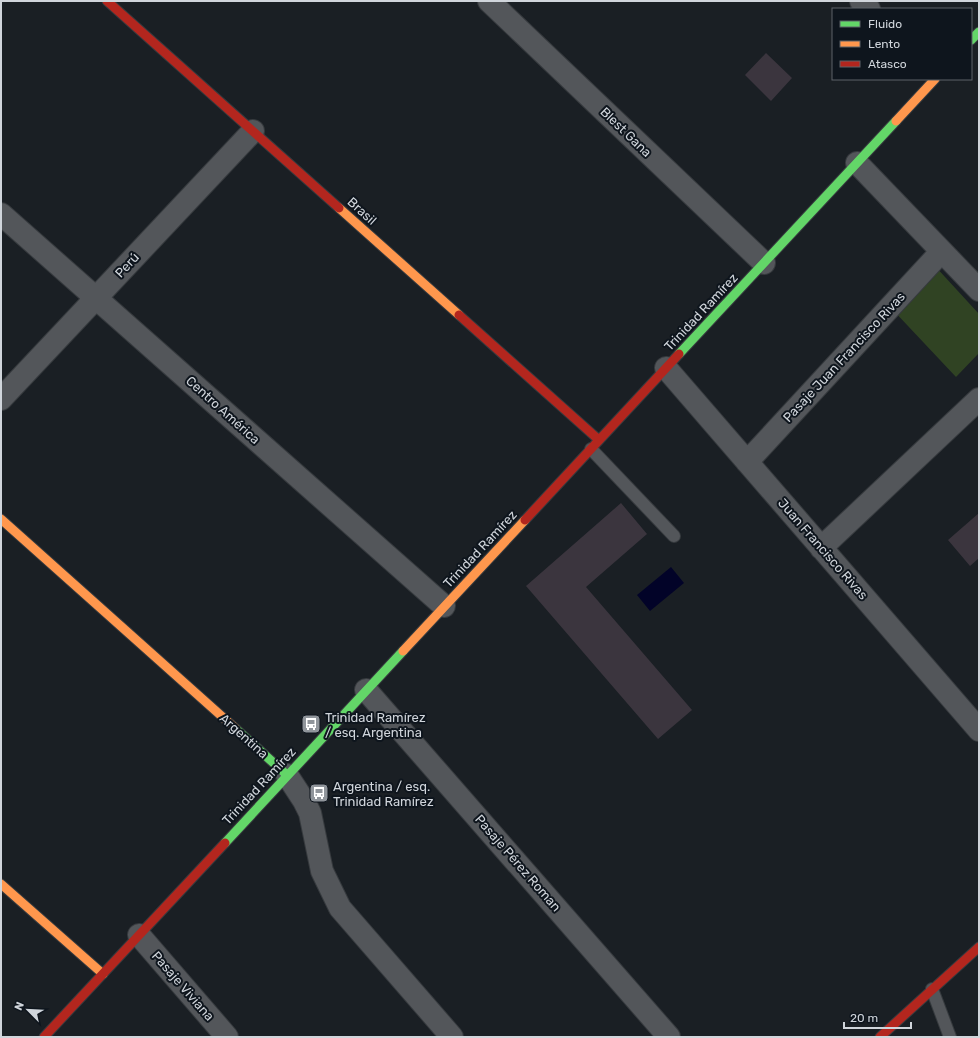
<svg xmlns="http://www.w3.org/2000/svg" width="980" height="1038" viewBox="0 0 980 1038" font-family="Rubik,sans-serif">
	<rect width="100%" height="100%" fill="#1a1f24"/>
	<path fill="#304323" d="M 934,265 L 979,314 L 979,353 L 956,377 L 892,309 Z"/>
	<path fill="#020328" d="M 671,567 L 684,583 L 650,611 L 637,595 Z"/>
	<path fill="#3b353e" d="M 766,53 L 792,78 L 771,101 L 745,75 Z
		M 621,503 L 647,534 L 586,587 L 692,710 L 658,739 L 526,586 Z
		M 979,513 L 979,558 L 970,566 L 948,540 Z"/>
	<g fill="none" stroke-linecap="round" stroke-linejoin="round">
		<g stroke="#363a3e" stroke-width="14">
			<path id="lane" d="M 591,449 L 674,536
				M 932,989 L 950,1037"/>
		</g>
		<g stroke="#363a3e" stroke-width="24">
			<path id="street" d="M 489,1 L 764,263
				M 861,1 L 869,9
				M 857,163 L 979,290
				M 1,214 L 444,606
				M 666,368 L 979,730
				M 1,399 L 253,131
				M 747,462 L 941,252
				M 821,548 L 979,399
				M 366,690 L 669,1037
				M 287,775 L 304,801 L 310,813 L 322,871 L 340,908 L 452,1037
				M 139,935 L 227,1037"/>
		</g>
		<g stroke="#363a3e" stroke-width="11">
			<path id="fast" d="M 971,40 L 979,32
				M 679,354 L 896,121
				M 236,729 L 287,775
				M 225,843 L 403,651"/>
		</g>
		<g stroke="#363a3e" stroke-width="11">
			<path id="slow" d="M 896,121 L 935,79
				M 339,208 L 459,315
				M 1,519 L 236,729
				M 403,651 L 525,520
				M 1,884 L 103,974"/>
		</g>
		<g stroke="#363a3e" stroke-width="11">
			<path id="jam" d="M 107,1 L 339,208
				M 459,315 L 599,440
				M 525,520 L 679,354
				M 44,1037 L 225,843
				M 880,1037 L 979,947"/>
		</g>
		<use href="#lane" stroke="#53565a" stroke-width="12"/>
		<use href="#street" stroke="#53565a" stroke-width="22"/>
		<use href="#fast" stroke="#63d668" stroke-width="9"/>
		<use href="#slow" stroke="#ff974d" stroke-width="9"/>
		<use href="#jam" stroke="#b3261e" stroke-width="9"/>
	</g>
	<defs>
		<g id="bus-square" transform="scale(1)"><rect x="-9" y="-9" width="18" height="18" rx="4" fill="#90959b" stroke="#0e151d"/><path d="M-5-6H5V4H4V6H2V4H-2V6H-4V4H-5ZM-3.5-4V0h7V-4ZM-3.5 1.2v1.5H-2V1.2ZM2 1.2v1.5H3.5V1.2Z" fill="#fff"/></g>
	</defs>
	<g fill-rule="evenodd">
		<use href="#bus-square" x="311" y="724"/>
		<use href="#bus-square" x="319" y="793"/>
	</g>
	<g text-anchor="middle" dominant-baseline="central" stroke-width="4" stroke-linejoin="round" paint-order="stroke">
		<g font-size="13" fill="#d0d5db" stroke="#0e151d">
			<text transform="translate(626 132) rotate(44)">Blest Gana</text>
			<text transform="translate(362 211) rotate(42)">Brasil</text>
			<text transform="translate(127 265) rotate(-47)">Perú</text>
			<text transform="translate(701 312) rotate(-47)">Trinidad Ramírez</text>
			<text transform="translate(844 357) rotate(-47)">Pasaje Juan Francisco Rivas</text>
			<text transform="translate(223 410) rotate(42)">Centro América</text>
			<text transform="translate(480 549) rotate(-47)">Trinidad Ramírez</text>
			<text transform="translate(823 549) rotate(49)">Juan Francisco Rivas</text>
			<text transform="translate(244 736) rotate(42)">Argentina</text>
			<text transform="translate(259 786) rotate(-47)">Trinidad Ramírez</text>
			<text transform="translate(518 863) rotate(49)">Pasaje Pérez Roman</text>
			<text transform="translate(183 986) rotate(49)">Pasaje Viviana</text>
		</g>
		<g font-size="13" fill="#d0d5db" stroke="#0e151d" text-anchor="start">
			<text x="325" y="717">Trinidad Ramírez<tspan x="325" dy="15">/ esq. Argentina</tspan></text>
			<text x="333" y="786">Argentina / esq.<tspan x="333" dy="15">Trinidad Ramírez</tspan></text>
		</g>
	</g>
	<rect width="980" height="1038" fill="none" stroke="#d0d5db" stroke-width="4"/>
	<rect x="832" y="8" width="140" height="72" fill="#0e151d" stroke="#5c6269"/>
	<rect x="840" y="21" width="20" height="6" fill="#63d668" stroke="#5c6269"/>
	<text x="868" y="28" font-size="12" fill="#d0d5db">Fluido</text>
	<rect x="840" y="41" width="20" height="6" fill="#ff974d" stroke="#5c6269"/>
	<text x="868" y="48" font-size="12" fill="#d0d5db">Lento</text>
	<rect x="840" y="61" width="20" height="6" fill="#b3261e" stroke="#5c6269"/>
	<text x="868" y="68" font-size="12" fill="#d0d5db">Atasco</text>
	<g transform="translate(28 1010) rotate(294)" stroke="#0e151d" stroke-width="3" paint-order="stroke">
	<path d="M0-3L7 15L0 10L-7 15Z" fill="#d0d5db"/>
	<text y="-6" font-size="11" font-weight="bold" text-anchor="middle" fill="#d0d5db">N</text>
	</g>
	<path d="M844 1022v6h67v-6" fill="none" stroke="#d0d5db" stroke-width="2"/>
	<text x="850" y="1022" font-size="12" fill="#d0d5db" stroke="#0e151d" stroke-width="3" paint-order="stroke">20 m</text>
</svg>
